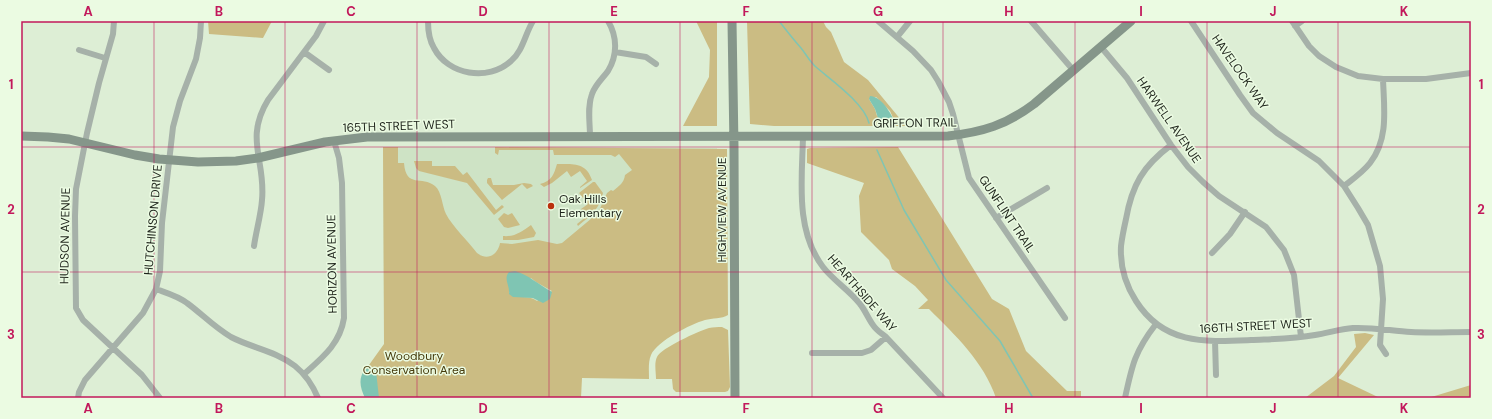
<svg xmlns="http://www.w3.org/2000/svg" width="1492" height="419" viewBox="0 0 1492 419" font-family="'DM Sans',sans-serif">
	<rect width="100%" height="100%" fill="#ddeed5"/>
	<path fill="#cee3c5" d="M 383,147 L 717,148 L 719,309 L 384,309 Z"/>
	<path fill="#cbbc83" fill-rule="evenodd" d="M 208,21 L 272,21 L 263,38 L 209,34 Z
		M 696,21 L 717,21 L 717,126 L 683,126 L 709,77 L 710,50 Z
		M 747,21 L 823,21 L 826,27 L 831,32 L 844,62 L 868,80 L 906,126 L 774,126 L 750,124 ZM 876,97 L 890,111 L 894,120 L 877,116 L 875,109 L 869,99 Z
		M 383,147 L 398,147 L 398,163 L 404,163 C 406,189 422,175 435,186 C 442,192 442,206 446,214 C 452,226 469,242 477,253 C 487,261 498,255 500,243 L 512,244 L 538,240 L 557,244 L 562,243 L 598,213 L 607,193 L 611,190 L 613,191 C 619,186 624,183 625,175 L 632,170 L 619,154 L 615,157 L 611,155 L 554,155 L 553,150 L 499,150 L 498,155 L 495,153 L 495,147 L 727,149 L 728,315 C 722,319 712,318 705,320 C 691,324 657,341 651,355 C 648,362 649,371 649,379 L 582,378 L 581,398 L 368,398 L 364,372 L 384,344 ZM 531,278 L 536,282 L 552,291 L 537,301 C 528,294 517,300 509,293 L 509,287 Z
		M 898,147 L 992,299 L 1009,309 L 1026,351 L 1067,391 L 1081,391 L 1081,398 L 996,398 C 984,362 955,335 929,309 L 918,309 L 928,300 L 915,286 L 892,269 L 889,260 L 861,232 L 859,196 L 864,183 L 807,163 L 807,149 L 810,148 Z
		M 414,161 L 432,161 L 432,166 L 455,166 L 463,175 L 467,172 L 496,210 L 502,205 L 504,207 L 494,215 L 467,183 L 419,171 L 416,168 Z
		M 557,164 C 573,164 586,162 592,180 L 580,188 L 580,187 L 587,181 L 580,171 L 571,177 L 567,171 L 552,183 L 544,187 L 540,184 C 552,181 554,174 557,164 Z
		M 488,178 L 491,178 L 493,185 L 514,185 L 524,183 L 531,184 L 533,186 L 527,189 L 522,184 L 502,200 L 487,183 L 487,180 Z
		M 593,182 L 595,182 L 603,193 C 600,209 590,216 578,226 L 577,224 L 587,216 L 581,209 L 588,204 L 579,193 Z
		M 504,213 L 508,215 L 512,213 L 520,225 L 508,228 L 504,227 L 498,219 Z
		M 531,225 L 536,233 L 534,237 L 518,240 L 503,240 L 503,236 C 515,237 521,232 531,225 Z
		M 722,327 L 728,330 L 730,387 L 728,391 L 725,392 L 676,392 L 673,389 L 672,379 L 656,379 C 656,372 654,363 657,357 C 661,348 699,331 709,328 C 713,327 718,327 722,327 Z
		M 1365,333 L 1374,335 L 1338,378 L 1380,398 L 1305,398 L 1334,376 L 1356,347 L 1354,334 Z
		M 1471,385 L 1471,398 L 1428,398 Z"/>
	<path fill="#7fc5b3" d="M 870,96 C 882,97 889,111 894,120 L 892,122 L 885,123 L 879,121 L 875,109 L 869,99 Z
		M 515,271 C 529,275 539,285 552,292 L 550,299 L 543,303 L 533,298 L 513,297 L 509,294 C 510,285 503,279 509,272 Z
		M 371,368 L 376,371 L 379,398 L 365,398 C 360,387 358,379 365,369 Z"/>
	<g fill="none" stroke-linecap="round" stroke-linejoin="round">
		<path stroke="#7fc5b3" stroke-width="1.5" d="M 779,21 C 786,30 793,39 801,48 C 806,54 810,62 816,67 C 831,80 864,103 869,123
			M 877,150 L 904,210 L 946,280 L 1000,341 L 1033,398"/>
		<path stroke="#a6b1a9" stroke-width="6" d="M 114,21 L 113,34 L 99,83 L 87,133 L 76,189 L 75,216 L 76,308 L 83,320 L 142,375 L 160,398
			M 428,21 C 428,30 429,40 434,48 C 448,75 488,82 511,61 C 523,51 525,34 533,21
			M 878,21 L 913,51 L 931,70 L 938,81 L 949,102 L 953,114 L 969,178 L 1065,318
			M 1031,21 L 1074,71
			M 1191,21 L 1240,95 L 1253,113 L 1277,133 L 1319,161 L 1344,186 L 1358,208 L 1368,225 L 1380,266 L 1383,299 L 1380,345 L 1386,354
			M 1292,21 L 1309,46 L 1319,56 L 1336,67 L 1358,76 L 1383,79 L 1426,79 L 1471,73
			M 1295,26 L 1302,21
			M 897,37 L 910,21
			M 1101,47 L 1127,78 L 1171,145 L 1188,167 L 1203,182 L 1219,196 L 1266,227 L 1284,250 L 1294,275 L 1301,337
			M 79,50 L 105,58
			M 304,52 L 329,70
			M 615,52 L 646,57 L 656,64
			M 590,137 C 590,122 587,107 592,94 C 595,85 603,78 608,71 C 618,55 617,36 608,21
			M 803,137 C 802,180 795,230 823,267 C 834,281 849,290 860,304 C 865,310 868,318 873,325 C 876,330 881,333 886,337 L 943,398
			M 1171,145 C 1143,166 1132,185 1126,219 C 1124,228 1122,237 1121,246 C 1120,265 1125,284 1136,301 C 1164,345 1205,342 1251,340 C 1272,339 1294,339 1315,335 C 1328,333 1340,329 1353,328 C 1372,327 1392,331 1411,332 C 1431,333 1451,332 1471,332
			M 1344,186 C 1353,179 1363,172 1370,163 C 1389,139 1384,108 1383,79
			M 996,218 L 1047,188
			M 254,246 C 256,231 261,215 262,200 C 266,161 244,139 268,100 L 316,36 L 324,21
			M 1212,253 L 1230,234 L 1245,212
			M 156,289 C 167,293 178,296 187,303 C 202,314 214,327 231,337 C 252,348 276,351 295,366 C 305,374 313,386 318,398
			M 1215,341 L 1216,375
			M 812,353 L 862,353 L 871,350 L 886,337
			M 304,374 C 322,358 340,344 344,318 L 342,183 L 339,158 L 334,141
			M 78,398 L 79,392 L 85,380 L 143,313 L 156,289 L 160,271 L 162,223 L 173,127 L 180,101 L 196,59 L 200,38 L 201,21
			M 1125,398 C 1132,365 1135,351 1156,324"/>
		<path stroke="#85968a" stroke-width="9" d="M 732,21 L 734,147 L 735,398
			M 21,136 L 48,137 L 69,139 L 135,155 L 159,159 L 198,162 L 236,161 L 258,158 L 325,142 L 367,137 L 948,136 C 983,132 1006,125 1034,104 L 1131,21"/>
	</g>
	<path fill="none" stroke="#c2185b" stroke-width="1" stroke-opacity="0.55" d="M 154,21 L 154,398M 285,21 L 285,398M 417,21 L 417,398M 549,21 L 549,398M 680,21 L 680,398M 812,21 L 812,398M 943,21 L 943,398M 1075,21 L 1075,398M 1207,21 L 1207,398M 1338,21 L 1338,398M 21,147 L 1471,147M 21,272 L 1471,272"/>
	<circle fill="#ba300c" stroke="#ebfbe2" stroke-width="1.5" cx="551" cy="206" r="4"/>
	<g text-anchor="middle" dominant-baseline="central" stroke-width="3" stroke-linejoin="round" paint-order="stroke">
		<g font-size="12" fill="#1e241b" stroke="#ebfbe2">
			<text transform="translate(1240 72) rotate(55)">HAVELOCK WAY</text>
			<text transform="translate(1169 120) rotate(55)">HARWELL AVENUE</text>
			<text transform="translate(915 123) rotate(-1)">GRIFFON TRAIL</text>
			<text transform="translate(399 126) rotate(-2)">165TH STREET WEST</text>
			<text transform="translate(722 210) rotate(-90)">HIGHVIEW AVENUE</text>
			<text transform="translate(1007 214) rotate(56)">GUNFLINT TRAIL</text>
			<text transform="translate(153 220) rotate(-85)">HUTCHINSON DRIVE</text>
			<text transform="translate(65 236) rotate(-89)">HUDSON AVENUE</text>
			<text transform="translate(332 264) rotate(-91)">HORIZON AVENUE</text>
			<text transform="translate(862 293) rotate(49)">HEARTHSIDE WAY</text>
			<text transform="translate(1256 326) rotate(-3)">166TH STREET WEST</text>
		</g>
		<g font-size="12" fill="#1e241b" stroke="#ebfbe2" text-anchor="start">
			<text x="559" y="199">Oak Hills<tspan x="559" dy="14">Elementary</tspan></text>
		</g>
		<g font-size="12" fill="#44390a" stroke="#ebfbe2">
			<text x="414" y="356">Woodbury<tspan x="414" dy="14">Conservation Area</tspan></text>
		</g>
	</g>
	<rect width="1492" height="419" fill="none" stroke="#ebfbe2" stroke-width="44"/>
	<rect x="22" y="22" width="1448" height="375" fill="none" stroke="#c2185b" stroke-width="1.5"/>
	<g font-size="13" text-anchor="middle" font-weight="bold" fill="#c2185b">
		<text x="88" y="16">A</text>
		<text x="219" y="16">B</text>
		<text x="351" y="16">C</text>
		<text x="483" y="16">D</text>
		<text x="614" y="16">E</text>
		<text x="746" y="16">F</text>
		<text x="878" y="16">G</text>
		<text x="1009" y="16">H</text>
		<text x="1141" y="16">I</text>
		<text x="1273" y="16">J</text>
		<text x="1404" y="16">K</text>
		<text x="11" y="89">1</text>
		<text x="1481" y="89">1</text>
		<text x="11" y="214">2</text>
		<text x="1481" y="214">2</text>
		<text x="11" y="339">3</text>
		<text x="1481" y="339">3</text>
		<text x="88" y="413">A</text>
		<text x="219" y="413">B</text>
		<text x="351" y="413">C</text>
		<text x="483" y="413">D</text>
		<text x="614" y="413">E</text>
		<text x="746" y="413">F</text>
		<text x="878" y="413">G</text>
		<text x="1009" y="413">H</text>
		<text x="1141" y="413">I</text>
		<text x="1273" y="413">J</text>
		<text x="1404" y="413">K</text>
	</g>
</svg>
